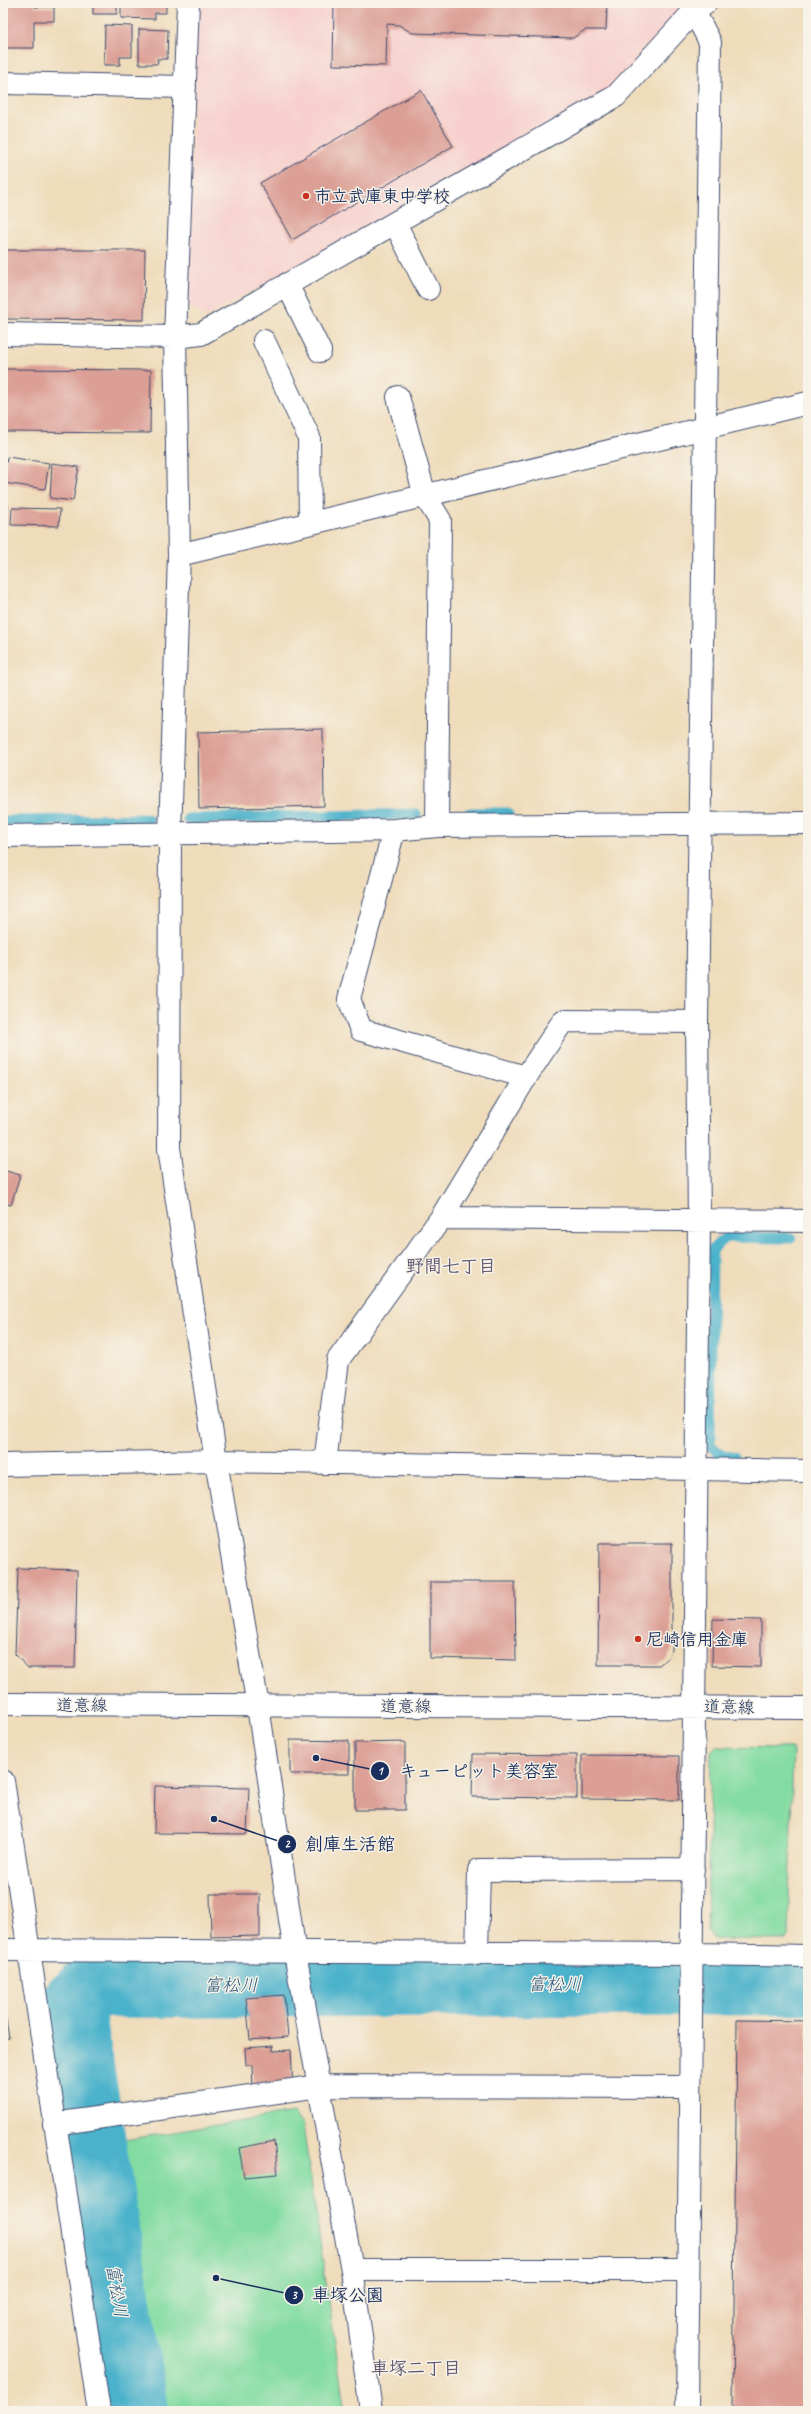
<svg xmlns="http://www.w3.org/2000/svg" width="811" height="2414" viewBox="0 0 811 2414" font-family="Caveat,'Klee One',sans-serif">
	<rect width="100%" height="100%" fill="#f7f3e8"/>
	<filter id="ink" filterUnits="userSpaceOnUse"><feTurbulence type="fractalNoise" baseFrequency=".025" numOctaves="2"/><feDisplacementMap in="SourceGraphic" scale="8" xChannelSelector="R" yChannelSelector="G"/><feConvolveMatrix kernelMatrix="1 2 1 2 8 2 1 2 1" color-interpolation-filters="sRGB"/></filter>
	<filter id="wash" filterUnits="userSpaceOnUse"><feTurbulence type="fractalNoise" baseFrequency=".012" numOctaves="4" result="noise"/><feDisplacementMap in="SourceGraphic" scale="16" xChannelSelector="R" yChannelSelector="G"/><feGaussianBlur stdDeviation="0.9" result="paint"/><feColorMatrix in="noise" values="0 0 0 0 0 0 0 0 0 0 0 0 0 0 0 0 0 1.4 0 .05"/><feComposite in="paint" operator="in"/></filter>
	<g filter="url(#wash)">
		<rect width="100%" height="100%" fill="#efdcbb"/>
		<path fill="#f7d0cd" d="M 197,3 L 684,3 L 614,88 L 206,317 L 186,304 Z"/>
		<path fill="#83dca2" stroke="#4f8680" d="M 716,1747 L 793,1748 L 788,1940 L 713,1939 L 707,1931 L 711,1752 Z
			M 293,2113 L 303,2126 L 345,2411 L 128,2411 L 86,2146 Z"/>
		<g fill="none" stroke-linecap="round" stroke-linejoin="round">
			<path stroke="#4cb2cb" stroke-width="11" d="M 470,813 L 508,813
				M 188,819 L 416,814
				M 3,821 L 148,819
				M 734,1457 L 722,1456 L 710,1445 L 712,1250 L 726,1237 L 791,1238"/>
			<path stroke="#4cb2cb" stroke-width="64" d="M 136,2411 L 72,2003 L 92,1986 L 808,1983"/>
		</g>
		<g id="blocks">
			<path fill="#dc9f95" d="M 3,3 L 35,3 L 35,7 L 54,7 L 54,21 L 34,21 L 34,48 L 3,48 Z
				M 93,3 L 117,3 L 117,14 L 93,14 Z
				M 121,3 L 166,3 L 166,13 L 155,13 L 155,19 L 121,18 Z
				M 334,3 L 607,3 L 606,30 L 585,30 L 573,38 L 412,33 L 399,25 L 387,24 L 386,66 L 333,65 Z
				M 105,25 L 132,26 L 132,57 L 120,57 L 120,65 L 104,65 Z
				M 139,29 L 168,30 L 167,59 L 157,59 L 158,64 L 139,64 Z
				M 421,90 L 453,146 L 292,240 L 260,183 Z
				M 3,250 L 145,250 L 144,320 L 3,319 Z
				M 3,369 L 151,370 L 150,433 L 3,432 Z
				M 7,457 L 49,463 L 45,489 L 4,483 Z
				M 52,463 L 79,467 L 73,501 L 50,498 Z
				M 3,506 L 8,506 L 7,526 L 3,526 Z
				M 12,508 L 60,509 L 59,526 L 11,525 Z
				M 323,729 L 324,806 L 199,809 L 198,732 Z
				M 3,1170 L 20,1175 L 11,1205 L 3,1203 Z
				M 599,1543 L 672,1543 L 672,1650 L 667,1659 L 659,1665 L 598,1665 Z
				M 18,1568 L 77,1570 L 75,1668 L 28,1668 L 15,1654 Z
				M 430,1582 L 515,1582 L 516,1660 L 430,1658 Z
				M 713,1619 L 761,1620 L 761,1667 L 712,1666 Z
				M 290,1740 L 349,1741 L 349,1774 L 290,1774 Z
				M 405,1742 L 405,1810 L 355,1810 L 355,1743 Z
				M 473,1754 L 577,1755 L 577,1798 L 472,1797 Z
				M 582,1755 L 679,1756 L 679,1800 L 582,1799 Z
				M 155,1786 L 249,1788 L 247,1834 L 154,1833 Z
				M 210,1894 L 260,1894 L 260,1936 L 211,1937 Z
				M 284,1995 L 288,2037 L 250,2040 L 246,1998 Z
				M 3,2001 L 9,2038 L 3,2039 Z
				M 737,2020 L 808,2021 L 808,2411 L 733,2411 Z
				M 273,2046 L 273,2051 L 291,2050 L 293,2087 L 253,2089 L 252,2065 L 246,2065 L 245,2048 Z
				M 274,2141 L 278,2174 L 244,2177 L 239,2148 Z"/>
		</g>
	</g>
	<g filter="url(#ink)">
		<use href="#blocks" fill-opacity="0" stroke="#3b496c" stroke-width="1"/>
		<g fill="none" stroke-linecap="round" stroke-linejoin="round">
			<g stroke="#3b496c" stroke-width="24">
				<path id="minor" d="M 188,3 L 175,337 L 179,555 L 170,834 L 169,1148 L 216,1461 L 258,1706 L 295,1953 L 352,2270 L 371,2411
					M 3,83 L 185,87
					M 395,223 L 428,289
					M 287,284 L 320,351
					M 3,334 L 175,337 L 201,334 L 616,96 L 694,11 L 705,4
					M 264,341 L 309,437 L 310,523
					M 398,397 L 425,496 L 440,520 L 437,826
					M 179,555 L 808,403
					M 394,830 L 349,999 L 361,1030 L 526,1077
					M 3,836 L 394,830 L 437,826 L 808,823
					M 441,1218 L 808,1221
					M 325,1463 L 338,1360 L 441,1218 L 526,1077 L 563,1021 L 697,1022
					M 3,1465 L 216,1461 L 808,1471
					M 3,1704 L 808,1708
					M 3,1781 L 99,2411
					M 3,1950 L 693,1954 L 808,1956
					M 477,1954 L 479,1870 L 693,1869
					M 54,2124 L 319,2086 L 690,2087
					M 352,2270 L 687,2270
					M 687,2411 L 699,1221 L 697,1022 L 710,42 L 694,11"/>
			</g>
			<use href="#minor" stroke="#fff" stroke-width="22"/>
		</g>
	</g>
	<g fill="#c8321e" stroke="#f7f3e8" stroke-width="1.5">
		<circle cx="306" cy="196" r="4"/>
		<circle cx="638" cy="1639" r="4"/>
	</g>
	<g text-anchor="middle" dominant-baseline="central" stroke-width="3" stroke-linejoin="round" paint-order="stroke">
		<g font-size="17" font-weight="bold" fill="#1b2f5e" stroke="#f7f3e8" text-anchor="start">
			<text x="314" y="196">市立武庫東中学校</text>
			<text x="646" y="1639">尼崎信用金庫</text>
		</g>
		<g font-size="17" fill="#1b2f5e" stroke="#f7f3e8">
			<text x="82" y="1705">道意線</text>
			<text x="406" y="1706">道意線</text>
			<text transform="translate(729 1707) rotate(1)">道意線</text>
		</g>
		<g font-size="18" font-weight="bold" fill="#5f5671" stroke="#f7f3e8">
			<text x="451" y="1266">野間七丁目</text>
			<text x="416" y="2368">車塚二丁目</text>
		</g>
		<g font-size="18" font-style="italic" fill="#2a567f" stroke="#f7f3e8">
			<text x="555" y="1984">富松川</text>
			<text x="231" y="1985">富松川</text>
			<text transform="translate(117 2291) rotate(81)">富松川</text>
		</g>
	</g>
	<path fill="none" stroke="#1b2f5e" stroke-width="1.5" d="M316 1758L380 1771M214 1819L287 1844M216 2278L294 2295"/>
	<g fill="#1b2f5e" stroke="#f7f3e8" stroke-width="1.5">
		<circle cx="316" cy="1758" r="4"/>
		<circle cx="214" cy="1819" r="4"/>
		<circle cx="216" cy="2278" r="4"/>
		<circle cx="380" cy="1771" r="10"/>
		<circle cx="287" cy="1844" r="10"/>
		<circle cx="294" cy="2295" r="10"/>
	</g>
	<g font-size="12" text-anchor="middle" font-weight="bold" fill="#fff">
		<text x="380" y="1775">1</text>
		<text x="287" y="1848">2</text>
		<text x="294" y="2299">3</text>
	</g>
	<g font-size="18" text-anchor="middle" font-weight="bold" fill="#1b2f5e" stroke="#f7f3e8" stroke-width="3" stroke-linejoin="round" paint-order="stroke">
		<text x="479" y="1777">キューピット美容室</text>
		<text x="350" y="1850">創庫生活館</text>
		<text x="348" y="2301">車塚公園</text>
	</g>
	<rect width="811" height="2414" fill="none" stroke="#f7f3e8" stroke-width="16"/>
</svg>
